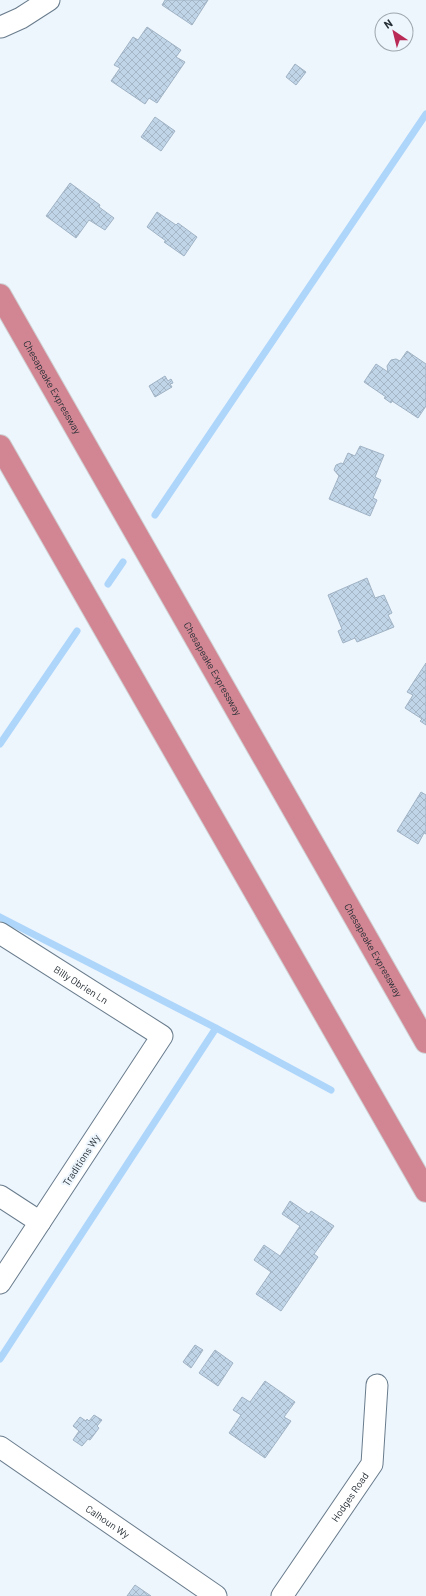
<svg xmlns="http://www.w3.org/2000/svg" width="426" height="1596" viewBox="0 0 426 1596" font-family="Barlow,sans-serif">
	<defs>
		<pattern id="building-cross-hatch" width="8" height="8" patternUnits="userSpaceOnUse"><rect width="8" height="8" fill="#c0d5e7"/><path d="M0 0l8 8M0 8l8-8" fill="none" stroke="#a5b7c7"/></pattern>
	</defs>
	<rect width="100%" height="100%" fill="#edf5fd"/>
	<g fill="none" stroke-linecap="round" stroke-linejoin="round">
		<path stroke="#aed6fa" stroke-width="7" d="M 155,515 L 426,114
			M 108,584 L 123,562
			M 0,744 L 77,631
			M 0,917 L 216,1028 L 331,1090
			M 0,1359 L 216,1028"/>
	</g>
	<path fill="url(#building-cross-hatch)" stroke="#a0b3c5" d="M 165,0 L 208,0 L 192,25 L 162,5 Z
		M 147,27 L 181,50 L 176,57 L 185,62 L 157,103 L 149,98 L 145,104 L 111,81 L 120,68 L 114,65 L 133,37 L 138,40 Z
		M 295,64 L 306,72 L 296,85 L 286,77 Z
		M 155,117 L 175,131 L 161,151 L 141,137 Z
		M 70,183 L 100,205 L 99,207 L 114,218 L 105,230 L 89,220 L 76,238 L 46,216 Z
		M 157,212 L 176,225 L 178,223 L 197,237 L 184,256 L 164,242 L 166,241 L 147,227 Z
		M 407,351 L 426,364 L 426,406 L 418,418 L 392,401 L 391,403 L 384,398 L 386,397 L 364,382 L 376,364 L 388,372 L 387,366 L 391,360 L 396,359 L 400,361 Z
		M 165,376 L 168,381 L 171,379 L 173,383 L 170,384 L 172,387 L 155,397 L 149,386 Z
		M 360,446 L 384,455 L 375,477 L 381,480 L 373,498 L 377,500 L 370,516 L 329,499 L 339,476 L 334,470 L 336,465 L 341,463 L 343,464 L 348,453 L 355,456 Z
		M 367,578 L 375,598 L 384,595 L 392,613 L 388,615 L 394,627 L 357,642 L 355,638 L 343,643 L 338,631 L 342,629 L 328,595 Z
		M 426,663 L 426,725 L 420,721 L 422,719 L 405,708 L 413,695 L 407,692 Z
		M 421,792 L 426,795 L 426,834 L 424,833 L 418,844 L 397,831 Z
		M 290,1201 L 309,1214 L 311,1211 L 334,1226 L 314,1254 L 318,1257 L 281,1311 L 256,1294 L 271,1272 L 254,1260 L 264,1245 L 280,1256 L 300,1226 L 282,1214 Z
		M 195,1345 L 203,1350 L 191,1368 L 183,1362 Z
		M 215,1350 L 233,1363 L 218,1386 L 199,1373 Z
		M 265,1381 L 295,1402 L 284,1417 L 291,1421 L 265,1458 L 229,1433 L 241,1415 L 233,1410 L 242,1397 L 250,1402 Z
		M 94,1415 L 102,1420 L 97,1426 L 99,1428 L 90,1440 L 88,1439 L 82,1446 L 73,1440 L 79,1431 L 73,1426 L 80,1417 L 86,1421 L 87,1419 L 89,1421 Z
		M 135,1585 L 151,1596 L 127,1596 Z"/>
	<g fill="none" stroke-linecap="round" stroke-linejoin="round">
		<g stroke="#697c8c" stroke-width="23">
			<g id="minor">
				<path d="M 1,27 L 21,18 L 49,0"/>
				<path id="s1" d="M 0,933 L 162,1036 L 0,1283"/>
				<path d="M 0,1196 L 40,1222"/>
				<path id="s2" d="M 0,1447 L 216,1596"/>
				<path id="s3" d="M 282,1596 L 372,1464 L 377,1385"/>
			</g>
		</g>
		<g stroke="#cfd1d3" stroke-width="24">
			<g id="motorway">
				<path id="s4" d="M 0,295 L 426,1042"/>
				<path d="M 0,446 L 426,1191"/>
			</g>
		</g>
		<use href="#minor" stroke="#fff" stroke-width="21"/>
		<use href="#motorway" stroke="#d28693" stroke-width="22"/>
	</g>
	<g text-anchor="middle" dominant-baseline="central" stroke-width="4" stroke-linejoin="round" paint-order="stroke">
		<g font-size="10" fill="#272f36" stroke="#edf5fd">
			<text stroke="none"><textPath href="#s4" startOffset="106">Chesapeake Expressway</textPath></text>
			<text stroke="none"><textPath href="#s4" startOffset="430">Chesapeake Expressway</textPath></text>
			<text stroke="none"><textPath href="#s4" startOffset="754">Chesapeake Expressway</textPath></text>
			<text stroke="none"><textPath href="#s1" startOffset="96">Billy Obrien Ln</textPath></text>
			<text transform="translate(81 1160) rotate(-57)">Traditions Wy</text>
			<text stroke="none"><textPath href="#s3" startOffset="120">Hodges Road</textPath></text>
			<text stroke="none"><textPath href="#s2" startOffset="131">Calhoun Wy</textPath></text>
		</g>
	</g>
	<g transform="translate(394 32) rotate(325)"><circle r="19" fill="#edf5fd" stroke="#9ea6ad"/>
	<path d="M0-3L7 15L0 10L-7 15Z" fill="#b92a56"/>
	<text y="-6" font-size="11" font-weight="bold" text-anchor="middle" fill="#272f36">N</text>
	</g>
</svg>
